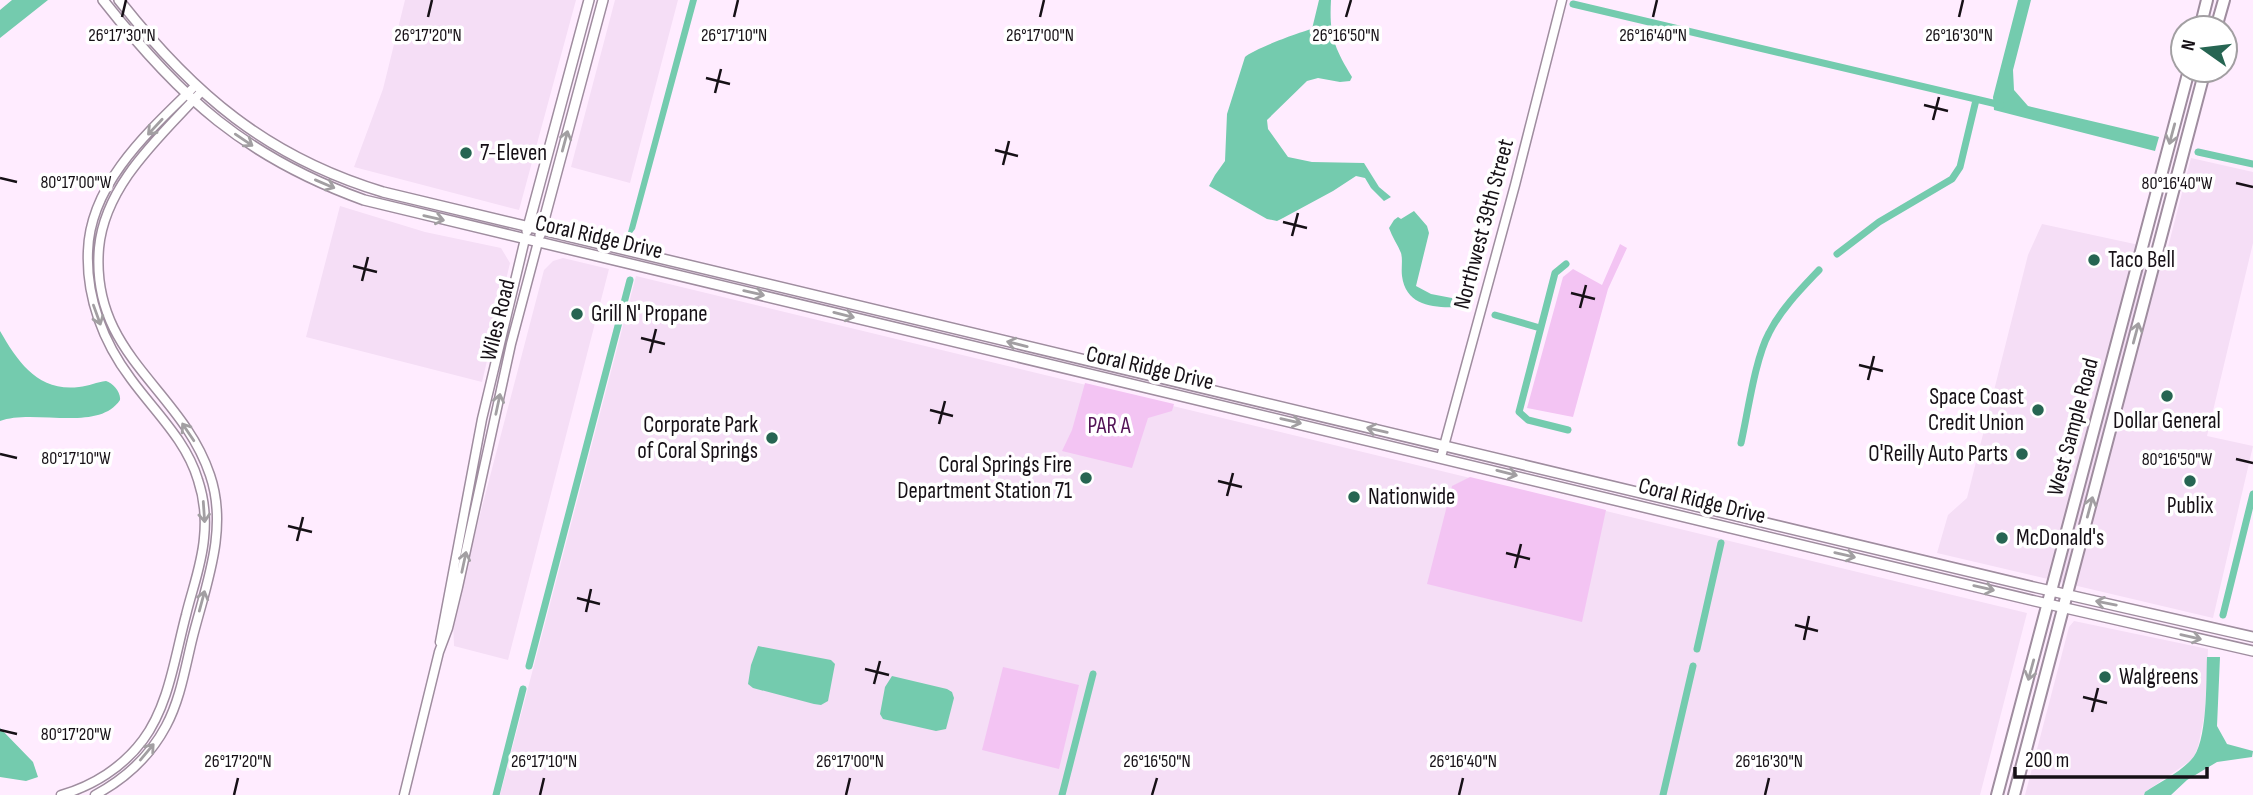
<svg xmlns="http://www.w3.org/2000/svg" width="2253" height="795" viewBox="0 0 2253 795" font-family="'Sofia Sans Condensed',sans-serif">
	<rect width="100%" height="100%" fill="#ffecff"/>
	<path fill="#f5def6" d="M 405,0 L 576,0 L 519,210 L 354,167 L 383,89 Z
		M 615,0 L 678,0 L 630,183 L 571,167 Z
		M 2191,158 L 2253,172 L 2253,243 L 2207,436 L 2253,446 L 2213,618 L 1937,553 L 1948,515 L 1967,498 L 2028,255 L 2042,224 L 2167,251 Z
		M 340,206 L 425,232 L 501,248 L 510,263 L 482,382 L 306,337 Z
		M 563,258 L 609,269 L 508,660 L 454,646 L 453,618 L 544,270 L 553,261 Z
		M 636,276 L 2027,613 L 1980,795 L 500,795 Z
		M 2074,621 L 2208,649 L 2205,712 L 2198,747 L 2193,759 L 2145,792 L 2144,795 L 2025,795 L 2069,627 Z"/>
	<path fill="#f3c4f3" d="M 1620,244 L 1627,248 L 1608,289 L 1573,417 L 1527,408 L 1563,277 L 1573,269 L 1602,285 Z
		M 1085,383 L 1174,404 L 1172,411 L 1148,418 L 1132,468 L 1062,451 L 1072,430 Z
		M 1470,477 L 1606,510 L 1582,622 L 1427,584 L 1452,486 Z
		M 1003,667 L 1079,685 L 1059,769 L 982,750 Z"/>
	<path fill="#74cbae" d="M 12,0 L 48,0 L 0,38 L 0,10 Z
		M 690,0 L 697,0 L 635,229 L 632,233 L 628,232 Z
		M 1319,0 L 1331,0 C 1329,35 1334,47 1352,77 L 1350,81 L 1340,82 L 1318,78 L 1307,81 L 1267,120 L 1268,129 L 1288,157 L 1312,162 L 1364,163 L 1379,187 L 1391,197 L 1384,201 L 1371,188 L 1365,178 L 1356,176 L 1333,191 L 1283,218 L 1277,221 L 1267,219 L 1209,186 L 1215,175 L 1225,161 L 1227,114 L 1245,57 C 1252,50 1299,32 1312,29 Z
		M 2018,0 L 2031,0 L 2013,70 L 2014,90 L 2028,106 L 2159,137 L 2155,151 L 1994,110 L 1993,97 Z
		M 1414,211 L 1427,226 L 1429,233 L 1416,286 L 1431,294 L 1457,299 L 1460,302 L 1458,307 C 1433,308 1406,306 1402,276 C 1401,268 1403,260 1401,253 C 1398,245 1392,237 1389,228 L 1394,220 L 1398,217 L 1401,219 Z
		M 0,331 C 18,362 38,392 79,387 C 89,386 97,382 106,381 C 113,383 121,392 120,400 C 98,433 33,408 0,421 Z
		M 758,646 L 831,660 L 835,664 L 828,701 L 821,705 L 814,704 L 753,688 L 748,684 L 751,665 Z
		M 2207,657 L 2220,657 L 2217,726 L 2227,744 L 2253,751 L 2252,757 L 2217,762 L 2187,780 L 2171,795 L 2144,795 L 2145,792 C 2160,782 2179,773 2191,760 C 2208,744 2206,680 2207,657 Z
		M 892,676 L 947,689 L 952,692 L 954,698 L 946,729 L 936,731 L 883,719 L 880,714 L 885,687 Z
		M 0,728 L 33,762 L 38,777 L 26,781 L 0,777 Z"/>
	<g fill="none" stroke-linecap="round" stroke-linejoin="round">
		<path stroke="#74cbae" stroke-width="7" d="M 1573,4 L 2001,105
			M 2198,152 L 2253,164
			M 1837,254 L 1879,222 L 1952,179 L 1960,167 L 1976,100
			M 1566,264 L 1555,273 L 1519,412 L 1528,420 L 1568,430
			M 1495,315 L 1540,328
			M 1741,443 C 1748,412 1755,359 1769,333 C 1781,309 1801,289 1819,270
			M 2223,615 L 2253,494
			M 1697,649 L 1721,543
			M 529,666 L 630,280
			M 496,795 L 523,689
			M 1062,795 L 1093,674
			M 1663,795 L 1693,666"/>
		<g stroke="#9f8d9f" stroke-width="11">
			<path id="tertiary" d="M 1441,457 L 1515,185 L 1562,0
				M 440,642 L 482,419 L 525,239
				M 61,795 C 93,786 123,767 143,740 C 169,705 175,656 186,615 C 192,590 202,564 204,538 C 206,519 204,498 198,480 C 186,440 155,412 131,379 C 103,342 86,297 88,251 C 90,183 150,130 195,86
				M 95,795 C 125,779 150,756 166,726 C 180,700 185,669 192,640 C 205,587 229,530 210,475 C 181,388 90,355 99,248 C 105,184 161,136 201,92
				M 404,795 L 439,652 L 448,628 L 458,587 L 511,344 L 538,242"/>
		</g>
		<g stroke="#9f8d9f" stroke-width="12">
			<path id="secondary" d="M 103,0 C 180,98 245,157 364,200 L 2035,601 L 2253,651
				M 119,0 C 193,94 267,157 383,192 L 2038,588 L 2253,637
				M 527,231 L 589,0
				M 540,235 L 603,0"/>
		</g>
		<g stroke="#9f8d9f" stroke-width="14">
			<path id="primary" d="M 2200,28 L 2207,0
				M 2216,28 L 2224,0
				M 1997,795 L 2189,70
				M 2014,795 L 2205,70"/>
		</g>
		<use href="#tertiary" stroke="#fff" stroke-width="8"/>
		<use href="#secondary" stroke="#fff" stroke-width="9"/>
		<use href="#primary" stroke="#fff" stroke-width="10"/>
	</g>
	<defs><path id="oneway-shaft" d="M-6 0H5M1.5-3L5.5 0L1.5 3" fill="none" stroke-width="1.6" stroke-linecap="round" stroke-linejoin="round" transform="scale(1.75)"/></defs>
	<g stroke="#a29fa2">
		<use href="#oneway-shaft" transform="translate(155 127) rotate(133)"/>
		<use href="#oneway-shaft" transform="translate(2172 134) rotate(105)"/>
		<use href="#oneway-shaft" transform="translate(244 140) rotate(34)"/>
		<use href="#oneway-shaft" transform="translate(565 141) rotate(-75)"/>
		<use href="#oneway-shaft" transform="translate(325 184) rotate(23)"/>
		<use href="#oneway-shaft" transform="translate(434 218) rotate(13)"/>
		<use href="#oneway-shaft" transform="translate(754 293) rotate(13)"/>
		<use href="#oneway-shaft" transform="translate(97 315) rotate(70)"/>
		<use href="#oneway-shaft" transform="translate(844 315) rotate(14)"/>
		<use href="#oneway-shaft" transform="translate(2136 333) rotate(-75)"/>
		<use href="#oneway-shaft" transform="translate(1017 344) rotate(-166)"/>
		<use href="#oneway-shaft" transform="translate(498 404) rotate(-78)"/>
		<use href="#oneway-shaft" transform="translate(1291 421) rotate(13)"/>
		<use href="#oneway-shaft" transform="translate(1377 430) rotate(-167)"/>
		<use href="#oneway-shaft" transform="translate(188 432) rotate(-124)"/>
		<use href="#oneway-shaft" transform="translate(1507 473) rotate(14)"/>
		<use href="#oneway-shaft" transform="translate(2090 507) rotate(-75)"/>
		<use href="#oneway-shaft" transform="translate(204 512) rotate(86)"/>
		<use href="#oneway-shaft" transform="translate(1845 555) rotate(13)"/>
		<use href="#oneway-shaft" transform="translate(464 562) rotate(-78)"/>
		<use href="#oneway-shaft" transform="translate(1984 588) rotate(13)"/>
		<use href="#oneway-shaft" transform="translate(202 601) rotate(-75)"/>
		<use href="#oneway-shaft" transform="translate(2106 603) rotate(-169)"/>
		<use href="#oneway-shaft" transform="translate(2191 637) rotate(13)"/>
		<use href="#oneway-shaft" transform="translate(2031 670) rotate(105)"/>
		<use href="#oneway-shaft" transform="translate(147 752) rotate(-50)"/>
	</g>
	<path fill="none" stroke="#161016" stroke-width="2.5" d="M 122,17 L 126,0M 428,17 L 432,0M 734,17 L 738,0M 1040,17 L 1044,0M 1346,17 L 1351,0M 1653,17 L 1657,0M 1959,17 L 1963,0M 706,78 L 730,84M 715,93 L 721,69M 1924,105 L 1948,111M 1933,120 L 1939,97M 995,150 L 1018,156M 1003,165 L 1009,141M 0,178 L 17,182M 2236,183 L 2253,187M 1283,222 L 1307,228M 1292,236 L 1298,213M 353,266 L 377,272M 362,281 L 368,257M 1571,293 L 1595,299M 1580,308 L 1586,285M 641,338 L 665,344M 650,353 L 656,329M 1859,365 L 1883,371M 1868,380 L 1874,356M 930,410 L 953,416M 939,424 L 945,401M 0,454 L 17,458M 2236,459 L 2253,463M 1218,481 L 1242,487M 1227,496 L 1233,473M 288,526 L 312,532M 297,541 L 303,517M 1506,553 L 1530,559M 1515,568 L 1521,544M 577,598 L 600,604M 586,612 L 591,589M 1795,625 L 1818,631M 1804,640 L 1809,616M 865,669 L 889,675M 874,684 L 880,661M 2083,697 L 2107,703M 2092,712 L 2098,688M 0,730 L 17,734M 234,795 L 238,778M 540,795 L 544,778M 846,795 L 850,778M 1152,795 L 1157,778M 1459,795 L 1463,778M 1765,795 L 1769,778"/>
	<g fill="#266552" stroke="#fff" stroke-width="2.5">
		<circle cx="466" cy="153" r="7"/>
		<circle cx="2094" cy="260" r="7"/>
		<circle cx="577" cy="314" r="7"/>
		<circle cx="2167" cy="396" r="7"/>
		<circle cx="2038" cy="410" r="7"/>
		<circle cx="772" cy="438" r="7"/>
		<circle cx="2022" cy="454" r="7"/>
		<circle cx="1086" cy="478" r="7"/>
		<circle cx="2190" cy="481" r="7"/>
		<circle cx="1354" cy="497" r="7"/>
		<circle cx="2002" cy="538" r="7"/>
		<circle cx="2105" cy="677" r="7"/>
	</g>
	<g text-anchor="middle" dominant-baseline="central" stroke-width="7" stroke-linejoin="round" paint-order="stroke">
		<g font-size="23" fill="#161016" stroke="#fff" text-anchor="start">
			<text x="480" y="153">7-Eleven</text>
			<text x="2108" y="260">Taco Bell</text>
			<text x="591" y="314">Grill N' Propane</text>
			<text x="2024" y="397" text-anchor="end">Space Coast<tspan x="2024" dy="26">Credit Union</tspan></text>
			<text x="2167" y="421" text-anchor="middle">Dollar General</text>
			<text x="758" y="425" text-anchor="end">Corporate Park<tspan x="758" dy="26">of Coral Springs</tspan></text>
			<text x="2008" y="454" text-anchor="end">O'Reilly Auto Parts</text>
			<text x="1072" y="465" text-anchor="end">Coral Springs Fire<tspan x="1072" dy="26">Department Station 71</tspan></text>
			<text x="1368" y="497">Nationwide</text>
			<text x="2190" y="506" text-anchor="middle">Publix</text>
			<text x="2016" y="538">McDonald's</text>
			<text x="2119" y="677">Walgreens</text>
		</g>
		<g font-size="23" fill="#161016" stroke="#fff">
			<text transform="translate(1484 224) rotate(-75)">Northwest 39th Street</text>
			<text transform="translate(599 237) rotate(13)">Coral Ridge Drive</text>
			<text transform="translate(498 320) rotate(-76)">Wiles Road</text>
			<text transform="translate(1150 368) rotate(13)">Coral Ridge Drive</text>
			<text transform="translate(2073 427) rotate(-75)">West Sample Road</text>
			<text transform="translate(1702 501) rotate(14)">Coral Ridge Drive</text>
		</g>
		<g font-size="23" fill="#531456" stroke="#fff">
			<text x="1109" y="426">PAR A</text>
		</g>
	</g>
	<g font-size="18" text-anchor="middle" fill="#161016" stroke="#fff" stroke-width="7" stroke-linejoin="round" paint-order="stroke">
		<text x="122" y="41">26°17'30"N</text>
		<text x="428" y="41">26°17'20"N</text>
		<text x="734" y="41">26°17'10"N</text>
		<text x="1040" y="41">26°17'00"N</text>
		<text x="1346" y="41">26°16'50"N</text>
		<text x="1653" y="41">26°16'40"N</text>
		<text x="1959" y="41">26°16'30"N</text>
		<text x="76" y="188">80°17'00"W</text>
		<text x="2177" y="189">80°16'40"W</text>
		<text x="76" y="464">80°17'10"W</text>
		<text x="2177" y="465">80°16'50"W</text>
		<text x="76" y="740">80°17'20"W</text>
		<text x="238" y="767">26°17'20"N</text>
		<text x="544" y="767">26°17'10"N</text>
		<text x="850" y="767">26°17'00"N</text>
		<text x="1157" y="767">26°16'50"N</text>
		<text x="1463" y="767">26°16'40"N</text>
		<text x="1769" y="767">26°16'30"N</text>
	</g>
	<g transform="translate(2204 49) rotate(284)"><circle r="33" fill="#ffffff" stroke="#a29fa2" stroke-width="2"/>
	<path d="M0-5L12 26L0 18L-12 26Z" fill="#266552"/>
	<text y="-10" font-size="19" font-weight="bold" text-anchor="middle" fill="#161016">N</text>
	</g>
	<path d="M2015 767v10h192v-10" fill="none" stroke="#161016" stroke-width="3.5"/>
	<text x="2025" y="767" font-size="21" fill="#161016" stroke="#ffffff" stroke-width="5" paint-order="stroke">200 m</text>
</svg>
